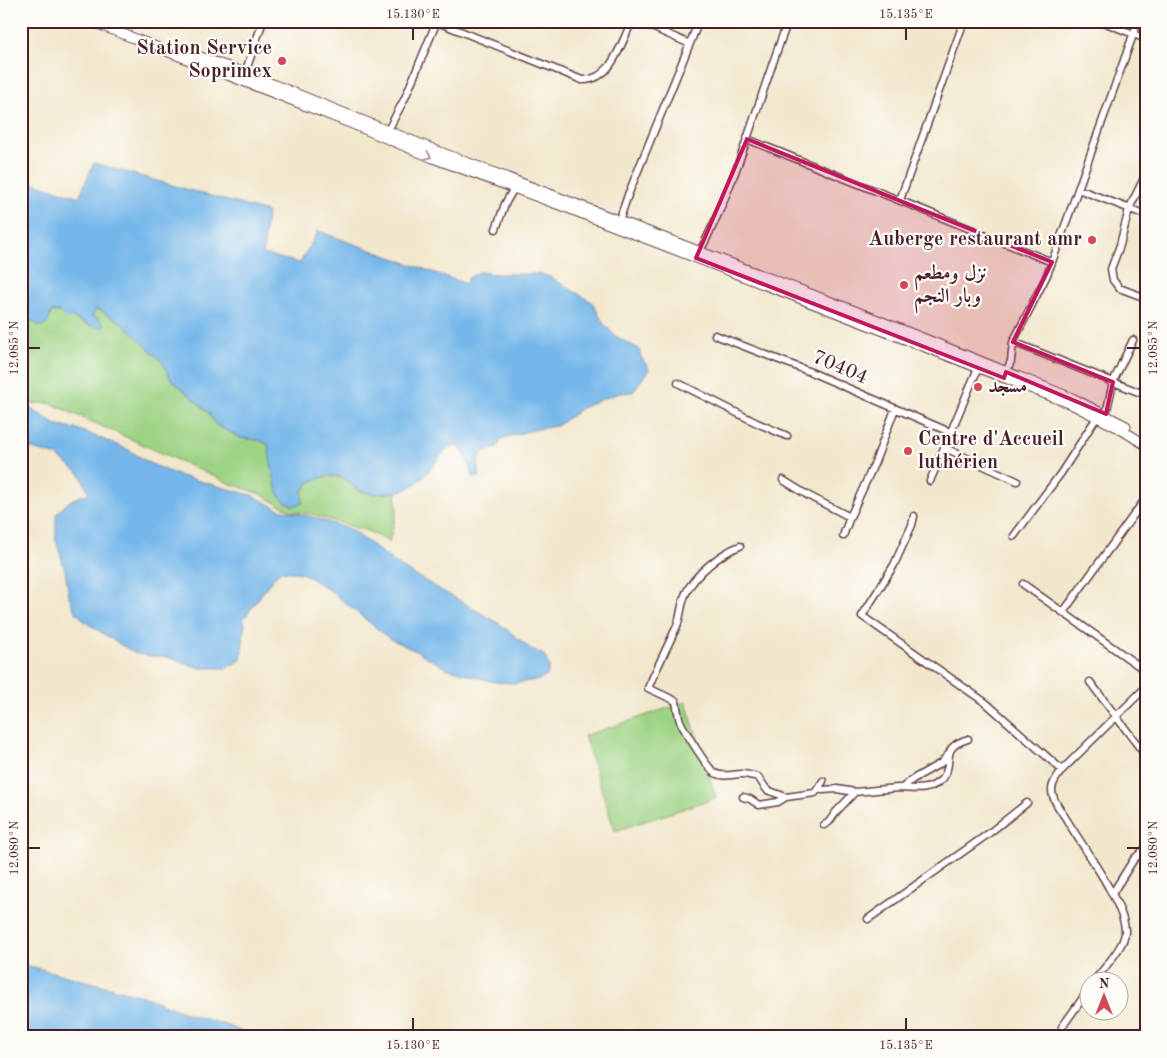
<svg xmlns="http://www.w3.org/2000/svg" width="1167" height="1058" viewBox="0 0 1167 1058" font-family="'Old Standard TT',Amiri,serif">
	<rect width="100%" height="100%" fill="#fdfcf7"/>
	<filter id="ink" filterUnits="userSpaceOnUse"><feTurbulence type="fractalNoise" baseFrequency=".02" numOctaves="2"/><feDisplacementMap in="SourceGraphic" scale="10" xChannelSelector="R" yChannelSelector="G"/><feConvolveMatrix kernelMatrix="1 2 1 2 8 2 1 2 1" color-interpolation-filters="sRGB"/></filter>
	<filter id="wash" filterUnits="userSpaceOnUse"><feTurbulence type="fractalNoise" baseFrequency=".0096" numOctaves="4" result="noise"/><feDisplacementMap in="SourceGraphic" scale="20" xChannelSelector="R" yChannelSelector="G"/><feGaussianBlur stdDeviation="1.12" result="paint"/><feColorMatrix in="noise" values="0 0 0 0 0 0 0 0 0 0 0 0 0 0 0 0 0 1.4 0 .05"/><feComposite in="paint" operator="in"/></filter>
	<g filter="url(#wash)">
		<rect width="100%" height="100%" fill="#f1e7cc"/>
		<path fill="#9dd384" stroke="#747958" d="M 96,309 L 100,310 L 119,321 L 132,332 L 163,363 L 171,379 L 208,412 L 216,425 L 241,438 L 258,440 L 269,444 C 270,459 274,473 276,488 L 302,492 L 310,482 L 325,476 L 345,478 L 359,491 L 376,494 L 396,492 L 397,510 L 389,542 L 370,532 L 311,514 L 291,511 L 258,493 L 231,484 L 50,403 L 21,404 L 21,311 L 33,323 L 51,312 L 59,312 L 91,326 L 99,319 L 92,316 Z
			M 686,702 L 716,798 L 615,831 L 584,736 Z"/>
		<path fill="#74b7ea" stroke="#5f6b8a" d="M 94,163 L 267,212 L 263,254 L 300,263 L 318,231 L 466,284 L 468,278 L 479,272 L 496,274 L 541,274 L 550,277 L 592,302 L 604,324 L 615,336 L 639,349 L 641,357 L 649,369 L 633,392 L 620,393 L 607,397 L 582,408 L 557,426 L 537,429 L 503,438 C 501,441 498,446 496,448 C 489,453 483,447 480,457 C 477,464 481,471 479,477 L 473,477 L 466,457 L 460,447 L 451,446 C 434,459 428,479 407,489 C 394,494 375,495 361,491 C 355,490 352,483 346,479 C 335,472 307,478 302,492 C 301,495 303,500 303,503 L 293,506 C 288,503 282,501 280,496 C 275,488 269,454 268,444 L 258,440 L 241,438 L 216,425 L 208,412 L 171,379 L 163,363 L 132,332 L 119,321 L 100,310 L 96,309 L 92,316 L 99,319 L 105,326 C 93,330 83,322 73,317 L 67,319 L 59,312 L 51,312 C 47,339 31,320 21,311 L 21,303 L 27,295 L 21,288 L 21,272 L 28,256 L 21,259 L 21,179 L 79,197 Z
			M 21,408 L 30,408 L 58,426 L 77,429 L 129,450 L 149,463 L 177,475 L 251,495 L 279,509 L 312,517 L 350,529 L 401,567 L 500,624 L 532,650 L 544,655 L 549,666 L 547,676 L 539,680 L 515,683 L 494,682 L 446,668 L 418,652 L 390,639 L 328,589 L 302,573 L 281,571 L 273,578 L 243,620 L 245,623 L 241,660 L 226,668 L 200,668 L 167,657 L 150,656 L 134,653 L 85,622 L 75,611 L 69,596 L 65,570 L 56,540 L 56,514 L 71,500 L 89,493 L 80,474 L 57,456 L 21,446 Z
			M 21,964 L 143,996 L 193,1016 L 213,1021 L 258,1037 L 21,1037 Z"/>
	</g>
	<g filter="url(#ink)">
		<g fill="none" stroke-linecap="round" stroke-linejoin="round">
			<g stroke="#633d43" stroke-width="9">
				<path id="street" d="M 435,21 L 582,80 C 612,81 621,43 632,21
					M 638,21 L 690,44
					M 1101,21 L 1146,39
					M 245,73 L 263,21
					M 386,134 L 405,98 L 437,21
					M 747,139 L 1052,262
					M 1146,174 L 1129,209 L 1120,245 L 1111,269 L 1113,280 L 1119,288 L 1146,298
					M 1078,189 L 1146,215
					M 900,200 L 964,21
					M 619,221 L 628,195 L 699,21
					M 496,229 L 505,204 L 514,188
					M 698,255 C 738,182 758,99 788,21
					M 715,335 L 813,373 L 952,433
					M 1013,342 L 1146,395
					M 1005,375 L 1011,361 L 1013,342 L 1046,277 L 1052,262 L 1138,21
					M 678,383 L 757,423 L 787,436
					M 1106,414 L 1113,382 L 1133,340
					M 945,448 L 1017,481
					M 783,480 L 809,496 L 850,517
					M 930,481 L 978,368
					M 914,516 L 912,525 L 894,565 L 862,616 L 986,703 L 1062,770
					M 843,536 L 850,517 L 875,462 L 895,409
					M 1014,536 L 1061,473 L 1097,417
					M 740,546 C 721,553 695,574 686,593 C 681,603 681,616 677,626 C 667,647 657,668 648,688 L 676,701 C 677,707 678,715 680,721 C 684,730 708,769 715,773 C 723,778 733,774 742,774 C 747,774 753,776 758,777 L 767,790 L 786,797
					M 1023,584 L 1146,671
					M 1064,611 L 1146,498
					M 1090,682 L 1146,756
					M 902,788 L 913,779 L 941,763 L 947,756
					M 822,790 L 837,789 L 855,792 L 836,812 L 829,822 L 824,825
					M 853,792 C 868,791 884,789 899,788 C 908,788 917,790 926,788 C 932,787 939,782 943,778 C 955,762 938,748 968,739
					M 743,797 L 750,799 L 759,805 L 778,802 L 786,797 L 815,793 L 823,781
					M 1112,894 L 1134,859 L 1146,848
					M 868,919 L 988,834 L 1027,803
					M 1095,980 C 1103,969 1125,946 1125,932 C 1126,905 1080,843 1065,817 C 1060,810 1052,799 1052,790 C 1052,782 1058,776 1062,770 L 1146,687
					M 1062,1027 L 1090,988"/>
			</g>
			<g stroke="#633d43" stroke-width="11">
				<path id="secondary" d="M 90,21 L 355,125 L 433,158 L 565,207 L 1069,403 L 1117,427 L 1146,445
					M 189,53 L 245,73 L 435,150 L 860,313 L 1072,398 L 1126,426"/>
			</g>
			<use href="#street" stroke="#fff" stroke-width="6"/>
			<use href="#secondary" stroke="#fff" stroke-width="9"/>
		</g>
		<defs><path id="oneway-chevron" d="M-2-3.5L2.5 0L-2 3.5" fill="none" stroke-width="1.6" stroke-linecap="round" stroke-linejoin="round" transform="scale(1.25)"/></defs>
		<use stroke="#ae9aa0" href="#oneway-chevron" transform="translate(428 156) rotate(22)"/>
	</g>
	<path fill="#c2185b" fill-opacity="0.2" stroke="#c2185b" stroke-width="4" stroke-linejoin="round" d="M 747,139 L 1052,262 L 1013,342 L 1113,382 L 1106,414 L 1006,372 L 1004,378 L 696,258 Z"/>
	<path fill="none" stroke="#4a1f2b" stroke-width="2" d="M 413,28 L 413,40M 906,28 L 906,40M 28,348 L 40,348M 1127,348 L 1140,348M 28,848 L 40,848M 1127,848 L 1140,848M 413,1018 L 413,1030M 906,1018 L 906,1030"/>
	<g fill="#d1495b" stroke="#fdfcf7" stroke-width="2">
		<circle cx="282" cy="61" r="5"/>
		<circle cx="1092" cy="240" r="5"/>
		<circle cx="904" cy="285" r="5"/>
		<circle cx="978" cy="387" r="5"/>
		<circle cx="908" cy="451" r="5"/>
	</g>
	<g text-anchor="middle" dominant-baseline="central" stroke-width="4.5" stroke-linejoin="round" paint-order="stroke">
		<g font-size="20" font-weight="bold" fill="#4a1f2b" stroke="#fdfcf7" text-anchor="start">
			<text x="272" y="49" text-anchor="end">Station Service<tspan x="272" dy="23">Soprimex</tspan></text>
			<text x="1082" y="240" text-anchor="end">Auberge restaurant amr</text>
			<text x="914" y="274">نزل ومطعم<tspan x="914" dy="23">وبار النجم</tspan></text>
			<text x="988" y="387">مسجد</text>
			<text x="918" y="440">Centre d'Accueil<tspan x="918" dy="23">luthérien</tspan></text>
		</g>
		<g font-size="20" fill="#4a1f2b" stroke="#fdfcf7">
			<text transform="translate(840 368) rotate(23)">70404</text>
		</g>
	</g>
	<rect width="1167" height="1058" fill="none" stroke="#fdfcf7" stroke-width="55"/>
	<g transform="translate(1104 996)"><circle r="24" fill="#fdfcf7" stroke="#b5a4a5"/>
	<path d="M0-4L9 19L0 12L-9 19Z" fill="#d1495b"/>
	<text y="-8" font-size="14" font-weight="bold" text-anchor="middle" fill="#4a1f2b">N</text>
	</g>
	<rect x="28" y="28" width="1112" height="1002" fill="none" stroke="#4a1f2b" stroke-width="2"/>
	<g font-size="12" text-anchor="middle" fill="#4a1f2b">
		<text x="413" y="18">15.130°E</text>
		<text x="906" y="18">15.135°E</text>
		<text transform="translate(14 348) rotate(-90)" y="4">12.085°N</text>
		<text transform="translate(1153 348) rotate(-90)" y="4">12.085°N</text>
		<text transform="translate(14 848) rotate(-90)" y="4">12.080°N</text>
		<text transform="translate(1153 848) rotate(-90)" y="4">12.080°N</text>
		<text x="413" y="1049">15.130°E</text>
		<text x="906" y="1049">15.135°E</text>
	</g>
</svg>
